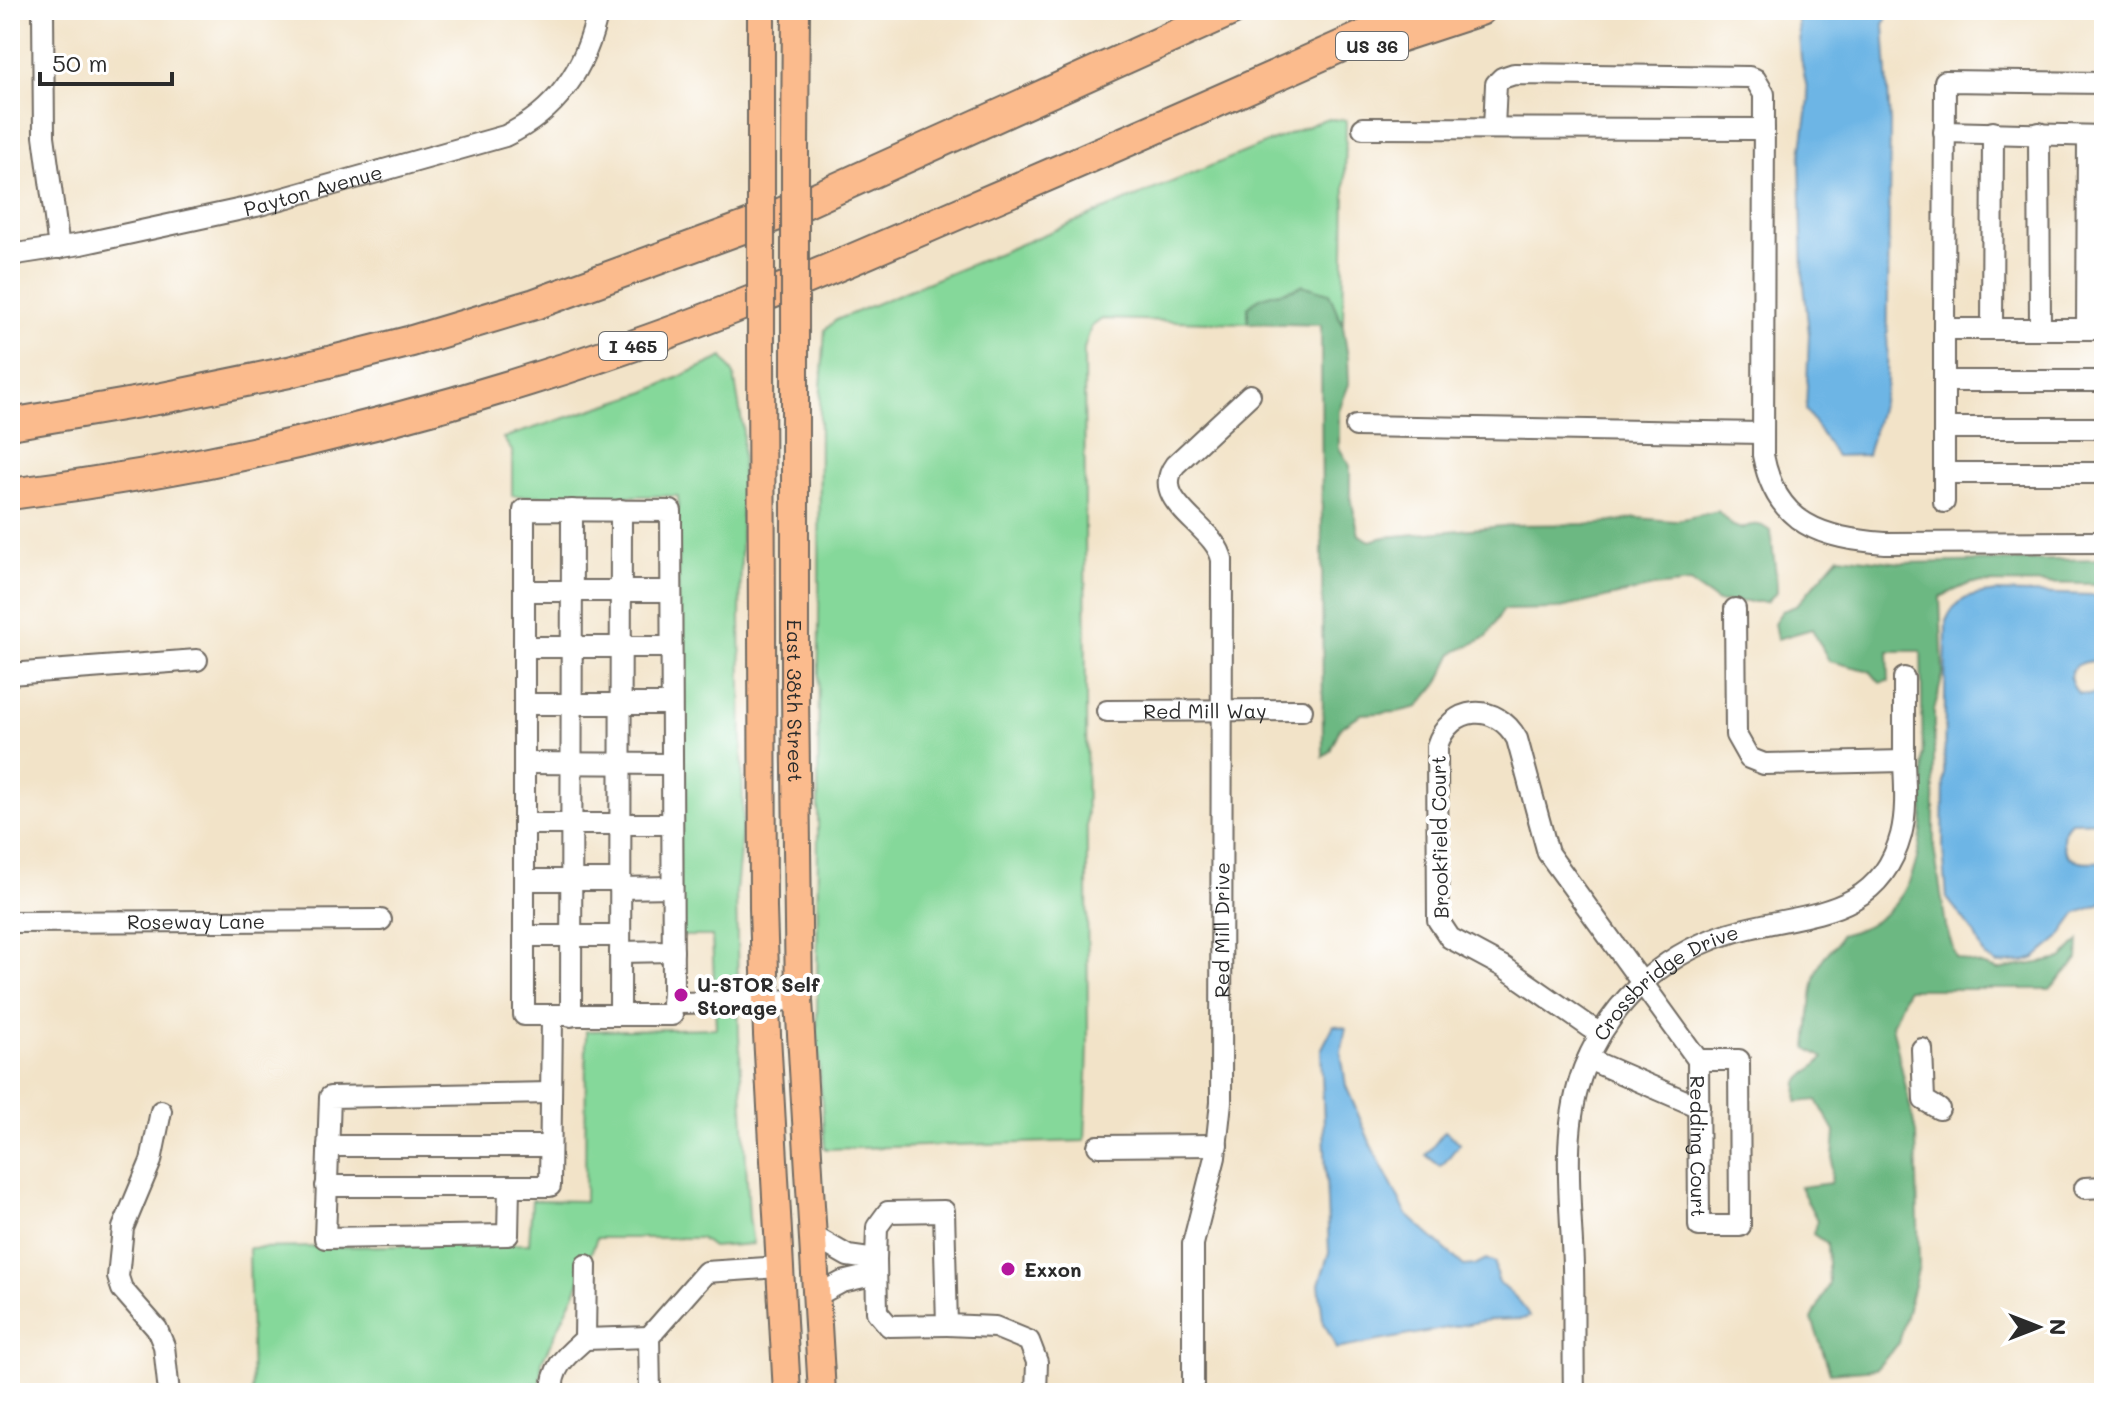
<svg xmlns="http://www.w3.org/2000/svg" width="2114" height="1403" viewBox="0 0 2114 1403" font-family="Mali,sans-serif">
	<rect width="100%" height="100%" fill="#fff"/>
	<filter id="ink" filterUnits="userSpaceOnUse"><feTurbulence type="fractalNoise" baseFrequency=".0125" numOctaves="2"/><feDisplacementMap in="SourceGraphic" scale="16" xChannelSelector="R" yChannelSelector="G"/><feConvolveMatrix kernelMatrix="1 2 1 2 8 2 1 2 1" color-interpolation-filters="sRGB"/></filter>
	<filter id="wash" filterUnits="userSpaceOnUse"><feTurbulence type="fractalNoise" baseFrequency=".006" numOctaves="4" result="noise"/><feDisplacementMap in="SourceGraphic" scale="32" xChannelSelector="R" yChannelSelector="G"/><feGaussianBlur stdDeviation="1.8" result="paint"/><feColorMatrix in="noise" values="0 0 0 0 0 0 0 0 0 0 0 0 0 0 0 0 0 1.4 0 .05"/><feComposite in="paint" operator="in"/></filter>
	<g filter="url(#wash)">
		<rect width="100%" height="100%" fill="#f2e3c8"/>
		<path fill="#85d89a" stroke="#588262" stroke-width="2" d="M 1325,119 L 1346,120 L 1343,326 L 1329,294 L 1302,285 L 1290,292 L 1273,293 L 1248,307 L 1248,323 L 1102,319 L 1091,327 L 1084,349 L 1088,1045 L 1085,1141 L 825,1149 L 817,1033 L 820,403 L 825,330 L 836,320 Z
			M 723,357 L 734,375 L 743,428 L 740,619 L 743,820 L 736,891 L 739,1035 L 749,1217 L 753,1244 L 712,1247 L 700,1238 L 597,1238 L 575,1293 L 542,1361 L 540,1383 L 447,1393 L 252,1393 L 249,1248 L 529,1244 L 532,1200 L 585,1201 L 586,1031 L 716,1028 L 712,936 L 678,936 L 678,496 L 512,496 L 512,451 L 503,438 L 646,392 Z"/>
		<path fill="#6cb882" stroke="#4c7256" stroke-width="2" d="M 1302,285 L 1329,293 L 1343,326 L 1348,358 L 1349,384 L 1339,410 L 1339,448 L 1350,466 L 1350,494 L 1359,535 L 1370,541 L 1385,537 L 1514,525 L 1600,524 L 1637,518 L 1674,521 L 1718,511 L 1731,525 L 1741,529 C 1753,523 1760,523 1771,531 C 1772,552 1777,571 1777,592 L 1766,602 L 1718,602 L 1690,583 L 1653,587 L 1556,609 L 1503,610 L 1487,637 L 1453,653 L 1439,682 L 1418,707 L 1397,712 L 1361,714 L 1340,728 L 1330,751 L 1323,757 L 1321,325 L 1248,323 L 1248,307 C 1266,289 1282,296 1302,285 Z
			M 1839,556 L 1902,563 L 2104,559 L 2104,584 L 1971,583 L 1940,597 L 1943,674 L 1934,711 L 1934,848 L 1946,926 L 1956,958 L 1998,970 L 2062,959 L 2079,941 L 2078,959 L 2050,989 L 1907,989 L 1892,1025 L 1916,1133 L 1919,1266 L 1899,1343 L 1876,1369 L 1830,1373 L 1812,1319 L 1829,1284 L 1827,1244 L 1813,1234 L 1817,1220 L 1800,1187 L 1831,1183 L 1835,1132 L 1817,1100 L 1797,1102 L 1798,1082 L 1824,1058 L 1807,1048 C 1810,1025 1810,979 1822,960 C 1829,949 1836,949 1840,935 C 1929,916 1924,827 1923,757 C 1922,721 1922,686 1921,651 L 1888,651 L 1889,681 L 1880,683 L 1870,671 L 1829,661 L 1812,629 L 1777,639 L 1774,623 L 1782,611 L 1796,606 Z"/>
		<path fill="#6db5e5" stroke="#4c7088" stroke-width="2" d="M 1797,10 L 1889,10 L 1884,25 L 1890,123 L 1887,384 L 1867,455 L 1836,456 L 1806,410 L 1809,334 L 1803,274 L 1800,162 L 1809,99 L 1801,59 Z
			M 1996,592 L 2092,595 L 2104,601 L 2104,662 C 2082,658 2058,669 2078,693 L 2090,695 L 2104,689 L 2104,821 L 2071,822 C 2065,828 2063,832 2063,840 C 2063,864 2086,863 2104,861 L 2104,900 L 2099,905 L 2077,913 L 2059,938 L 2035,958 L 2024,962 L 1997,964 L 1985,957 L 1974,933 L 1947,898 L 1943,849 L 1946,621 C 1956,597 1971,595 1996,592 Z
			M 1334,1025 L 1346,1028 L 1341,1052 L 1346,1086 L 1373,1149 L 1407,1215 L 1464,1266 L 1475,1265 L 1486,1259 L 1495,1263 C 1496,1288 1504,1284 1518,1300 C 1523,1304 1526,1311 1529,1317 L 1523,1319 L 1489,1320 L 1337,1349 L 1323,1321 L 1319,1284 L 1329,1252 L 1321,1050 Z
			M 1445,1131 L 1460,1143 L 1441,1167 L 1426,1155 Z"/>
	</g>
	<g filter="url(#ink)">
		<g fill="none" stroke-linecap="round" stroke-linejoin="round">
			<g stroke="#716b62" stroke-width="24">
				<g id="minor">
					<path d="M 43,10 L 44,136 L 59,248"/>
					<path d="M 1363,128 L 1764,129"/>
					<path d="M 1494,128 L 1496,84 L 1502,78 L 1514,74 L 1749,77 L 1755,79 L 1764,94 L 1763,455 C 1776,525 1822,538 1885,543 L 2104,542"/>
					<path d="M 1944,132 L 2104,136"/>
					<path d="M 2039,133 L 2040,329"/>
					<path id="s1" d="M 10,255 L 81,244 L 256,206 L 505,136 C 558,111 587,66 598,10"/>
					<path d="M 1944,329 L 1945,81 L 2104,83"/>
					<path d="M 1992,329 L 1993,132"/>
					<path d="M 2087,329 L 2088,136"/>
					<path d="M 1944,381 L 2104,381"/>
					<path d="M 1356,426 L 1762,433"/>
					<path d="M 1944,428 L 2104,428"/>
					<path d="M 1944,473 L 2104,473"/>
					<path d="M 1944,502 L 1944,329 L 2104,329"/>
					<path d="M 524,591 L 671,591"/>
					<path d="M 1735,609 L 1736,735 L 1749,758 L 1764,764 L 1904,761"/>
					<path d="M 524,647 L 671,647"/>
					<path d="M 10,674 L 197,660"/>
					<path d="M 524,704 L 671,704"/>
					<path id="s2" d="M 1107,711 L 1302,710"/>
					<path d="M 524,763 L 672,764"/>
					<path d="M 524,824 L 672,824"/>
					<path d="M 524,880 L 620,880"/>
					<path d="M 620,888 L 672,887"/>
					<path id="s3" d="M 10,922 L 381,920"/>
					<path d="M 524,936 L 620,936"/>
					<path d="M 620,952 L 673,951"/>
					<path d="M 672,1003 L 673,994 L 680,1003 L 799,1000"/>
					<path d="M 620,1015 L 621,510"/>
					<path d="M 672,1015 L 524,1015 L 524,510 L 671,511 L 673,994"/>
					<path d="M 571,1016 L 572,510"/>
					<path id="s4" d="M 1600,1034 L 1504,967 L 1450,938 L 1438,920 L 1437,746 C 1450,705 1496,701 1517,739 L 1548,853 L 1698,1060 L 1699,1226 L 1740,1226 L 1739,1060 L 1698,1060"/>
					<path d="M 1922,1049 L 1924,1100 L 1939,1109"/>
					<path d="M 1588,1059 L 1699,1107"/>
					<path d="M 161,1111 L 151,1161 L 123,1228 L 118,1277 L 122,1289 L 157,1329 L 164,1346 L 169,1393"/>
					<path d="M 328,1146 L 550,1146"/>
					<path d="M 1098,1146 L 1217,1145"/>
					<path d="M 326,1186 L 550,1186 L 552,1016"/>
					<path d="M 509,1186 L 508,1235 L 325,1238 L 330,1097 L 551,1093"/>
					<path d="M 2085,1188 L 2104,1187"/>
					<path d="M 944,1211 L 947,1325 L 889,1326 L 877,1312 L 876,1260 L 877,1227 L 888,1212 Z"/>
					<path d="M 813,1236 L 848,1256 L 876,1260"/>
					<path d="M 586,1265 L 585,1339 L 649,1337"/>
					<path d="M 816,1296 L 842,1282 L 876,1274"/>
					<path d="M 947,1325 L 995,1327 L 1029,1341 L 1037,1362 L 1036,1393"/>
					<path d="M 552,1393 C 552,1366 566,1356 585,1339"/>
					<path d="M 650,1393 L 649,1337 L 706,1272 L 779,1267"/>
					<path id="s5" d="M 1193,1393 L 1193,1244 L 1215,1157 L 1221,1102 L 1222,560 C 1216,526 1148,502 1175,465 L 1250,395"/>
					<path id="s6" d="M 1574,1393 C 1573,1351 1574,1308 1573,1266 C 1571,1201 1560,1131 1584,1068 C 1609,1005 1659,957 1724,935 C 1793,911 1877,925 1901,835 C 1907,811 1905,787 1904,763 C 1904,735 1904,707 1904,678"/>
				</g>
			</g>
			<g stroke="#716b62" stroke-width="30">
				<g id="major">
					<path d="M 795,147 L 796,10"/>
					<path d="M 761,160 L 761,10"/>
					<path id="s7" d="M 795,343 L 795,693 L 799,1000 L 822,1393"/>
					<path d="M 761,357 L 763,908 L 767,1035 L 787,1393"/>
				</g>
			</g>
			<g stroke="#716b62" stroke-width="34">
				<path id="highway" d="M 1398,37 L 1480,10
					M 10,424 L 163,398 L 289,372 L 412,341 L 535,304 L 778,215 L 1232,10
					M 10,494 C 221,468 431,416 632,346 C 744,307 852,260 960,213 C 1115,147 1269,79 1422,10"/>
			</g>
			<use href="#minor" stroke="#fff" stroke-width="20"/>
			<use href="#major" stroke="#fbbb8d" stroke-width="26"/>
			<use href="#highway" stroke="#fbbb8d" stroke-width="30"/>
			<g stroke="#716b62" stroke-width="30" stroke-linecap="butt">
				<path id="major-bridge" d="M 795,147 L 795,343
					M 761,160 L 761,357"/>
			</g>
			<use href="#major-bridge" stroke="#fbbb8d" stroke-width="26"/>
		</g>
	</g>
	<g fill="#b5179e" stroke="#fff" stroke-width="3">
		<circle cx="681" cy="995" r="8"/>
		<circle cx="1008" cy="1269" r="8"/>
	</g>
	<g text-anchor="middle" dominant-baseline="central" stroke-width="8" stroke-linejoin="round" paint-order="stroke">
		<g fill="#fff" stroke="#6b6b6b" stroke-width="2">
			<rect x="1336" y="32" width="72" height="28" rx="6"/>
			<rect x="599" y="332" width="68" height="28" rx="6"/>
		</g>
		<g font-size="18" font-weight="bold" fill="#2b2b2b">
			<text x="1372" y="46">US 36</text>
			<text x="633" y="346">I 465</text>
		</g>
		<g font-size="20" fill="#2b2b2b" stroke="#fff">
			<text stroke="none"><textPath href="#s1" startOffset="310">Payton Avenue</textPath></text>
			<text stroke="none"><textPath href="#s7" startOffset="358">East 38th Street</textPath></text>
			<text stroke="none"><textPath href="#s2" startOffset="98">Red Mill Way</textPath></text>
			<text transform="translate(1439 837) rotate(-91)">Brookfield Court</text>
			<text stroke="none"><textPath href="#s3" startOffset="186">Roseway Lane</textPath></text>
			<text stroke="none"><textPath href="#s5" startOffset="466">Red Mill Drive</textPath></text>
			<text stroke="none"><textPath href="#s6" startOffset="450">Crossbridge Drive</textPath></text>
			<text stroke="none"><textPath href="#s4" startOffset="940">Redding Court</textPath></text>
		</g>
		<g font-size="20" font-weight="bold" fill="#2b2b2b" stroke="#fff" text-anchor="start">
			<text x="697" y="984">U-STOR Self<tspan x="697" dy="23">Storage</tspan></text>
			<text x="1024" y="1269">Exxon</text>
		</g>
	</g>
	<rect width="2114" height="1403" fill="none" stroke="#fff" stroke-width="40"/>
	<g transform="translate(2038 1327) rotate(90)" stroke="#ffffff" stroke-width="6" paint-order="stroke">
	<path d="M0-6L14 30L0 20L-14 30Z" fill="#2b2b2b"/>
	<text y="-12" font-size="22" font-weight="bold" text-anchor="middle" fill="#2b2b2b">N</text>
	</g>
	<path d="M40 72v12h132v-12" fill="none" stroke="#2b2b2b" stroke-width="4"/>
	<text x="52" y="72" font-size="24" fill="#2b2b2b" stroke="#ffffff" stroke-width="6" paint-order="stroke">50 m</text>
</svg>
